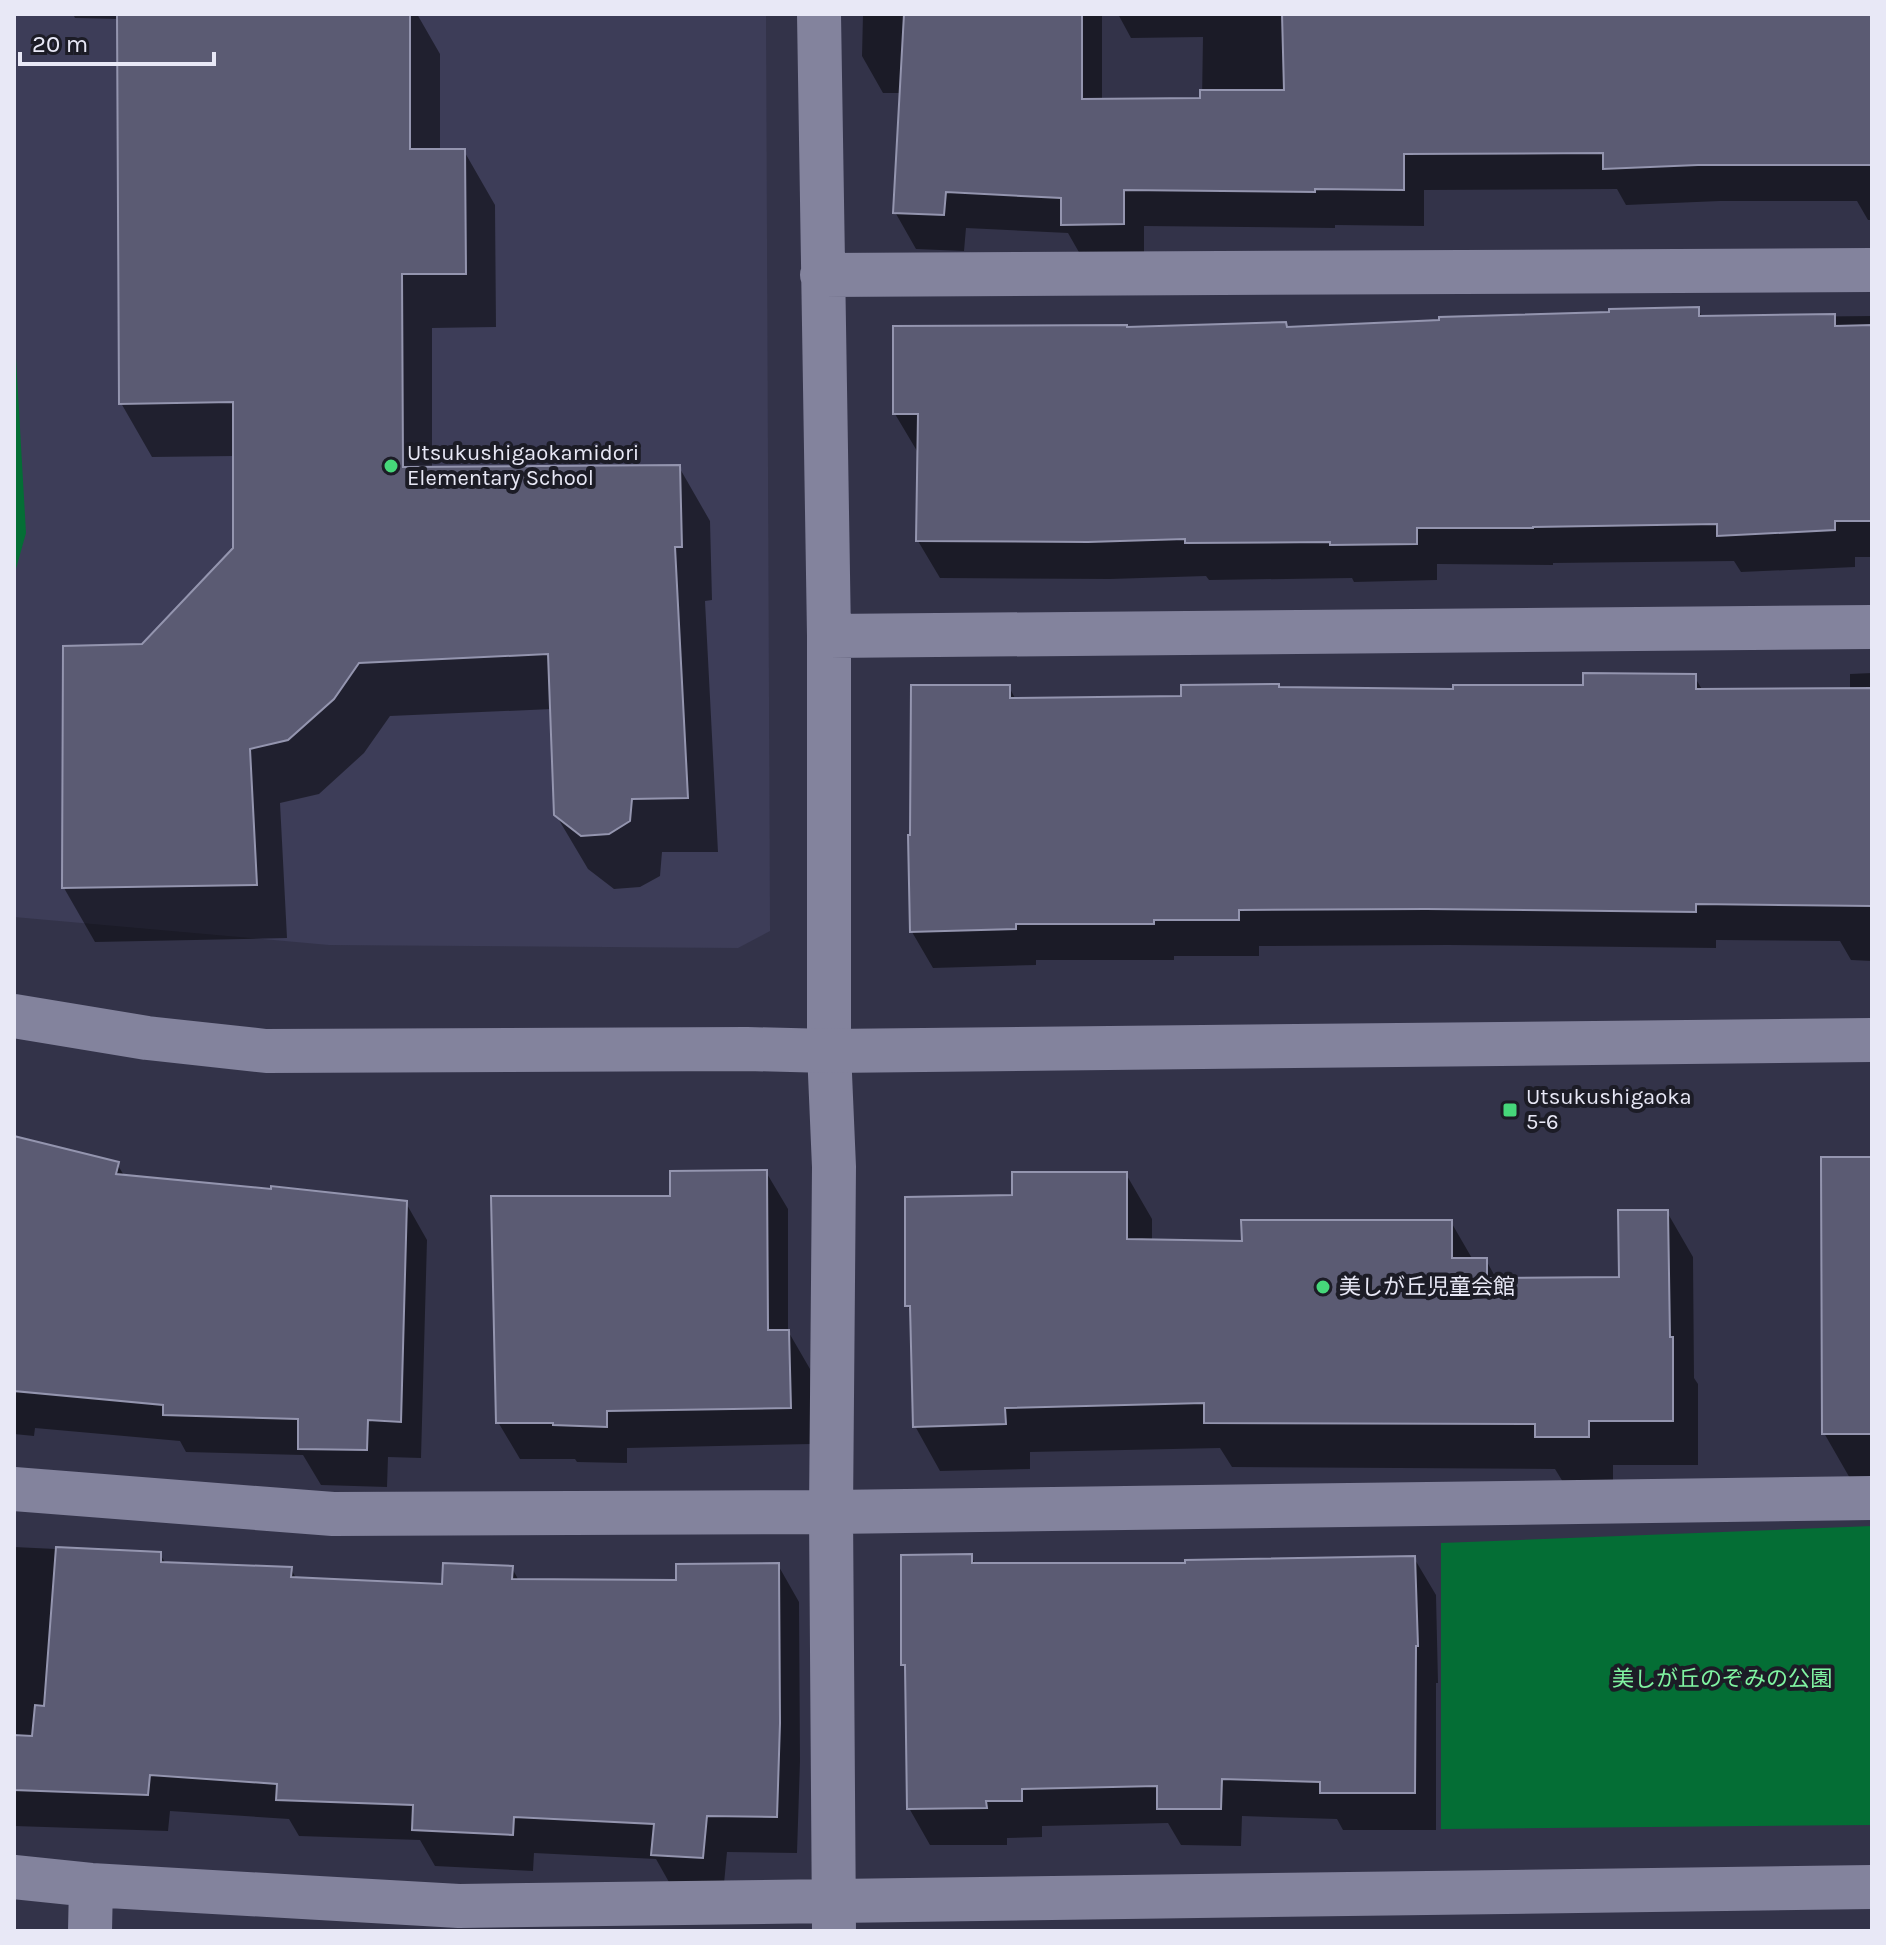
<svg xmlns="http://www.w3.org/2000/svg" width="1886" height="1945" viewBox="0 0 1886 1945" font-family="Karla,'Noto Sans JP',sans-serif">
	<rect width="100%" height="100%" fill="#333349"/>
	<path fill="#3d3d58" d="M 14,14 L 766,14 L 770,931 L 738,948 L 329,945 L 14,917 Z"/>
	<path fill="#046e35" d="M 14,323 L 26,533 L 14,576 Z
		M 1872,1526 L 1872,1825 L 1441,1829 L 1441,1543 Z"/>
	<path fill="#0007" d="M 73,14 L 417,14 L 440,54 L 440,151 L 464,151 L 495,205 L 496,327 L 432,328 L 432,468 L 679,467 L 710,521 L 712,600 L 705,601 L 718,852 L 662,852 L 660,876 L 640,887 L 614,889 L 588,869 L 556,815 L 552,709 L 390,716 L 364,753 L 319,794 L 280,803 L 287,938 L 95,942 L 64,888 L 143,646 L 235,549 L 235,456 L 152,457 L 121,403 L 119,19 L 75,18 Z
		M 863,14 L 1102,14 L 1102,101 L 1202,100 L 1203,37 L 1131,38 L 1118,14 L 1872,14 L 1872,220 L 1868,220 L 1857,201 L 1720,201 L 1626,205 L 1617,189 L 1424,190 L 1424,226 L 1335,225 L 1335,228 L 1144,226 L 1144,261 L 1084,261 L 1068,233 L 966,228 L 964,251 L 916,249 L 895,212 L 901,93 L 883,93 L 862,56 Z
		M 1698,309 L 1703,318 L 1872,316 L 1872,557 L 1855,557 L 1855,567 L 1741,572 L 1734,561 L 1553,563 L 1553,565 L 1437,564 L 1437,580 L 1354,582 L 1352,578 L 1209,580 L 1206,576 L 1110,579 L 940,578 L 918,541 L 920,451 L 917,451 L 895,414 L 1127,329 L 1285,324 L 1288,329 Z
		M 1872,673 L 1872,961 L 1851,960 L 1840,941 L 1716,940 L 1716,948 L 1448,945 L 1259,946 L 1259,956 L 1174,956 L 1174,960 L 1036,960 L 1036,965 L 933,968 L 912,932 L 1009,687 L 1016,700 L 1183,698 L 1278,686 L 1280,689 L 1455,691 L 1585,687 L 1694,676 L 1703,691 L 1850,690 L 1850,674 Z
		M 14,1156 L 117,1164 L 125,1177 L 406,1203 L 427,1240 L 421,1458 L 388,1457 L 387,1487 L 321,1485 L 303,1455 L 186,1452 L 180,1441 L 35,1428 L 34,1436 L 14,1434 Z
		M 1872,1159 L 1872,1487 L 1855,1487 L 1824,1433 Z
		M 766,1172 L 788,1209 L 788,1331 L 810,1369 L 811,1444 L 627,1448 L 627,1463 L 577,1462 L 575,1459 L 520,1459 L 498,1422 L 672,1198 Z
		M 1126,1174 L 1152,1219 L 1152,1241 L 1244,1243 L 1451,1222 L 1473,1260 L 1486,1260 L 1497,1280 L 1621,1279 L 1667,1212 L 1693,1257 L 1694,1378 L 1698,1384 L 1698,1465 L 1613,1465 L 1613,1481 L 1563,1482 L 1555,1469 L 1232,1467 L 1220,1448 L 1030,1452 L 1030,1469 L 940,1471 L 915,1426 L 912,1314 L 907,1305 L 1014,1197 Z
		M 14,1547 L 160,1554 L 166,1564 L 291,1569 L 297,1580 L 444,1586 L 512,1568 L 519,1581 L 678,1582 L 778,1565 L 799,1602 L 800,1761 L 797,1853 L 727,1852 L 723,1894 L 674,1891 L 656,1859 L 534,1853 L 533,1871 L 435,1866 L 420,1840 L 299,1836 L 289,1819 L 170,1811 L 168,1831 L 14,1826 Z
		M 971,1556 L 976,1565 L 1187,1565 L 1414,1558 L 1436,1595 L 1438,1683 L 1436,1683 L 1436,1830 L 1343,1830 L 1337,1819 L 1242,1816 L 1241,1846 L 1181,1845 L 1168,1823 L 1042,1826 L 1042,1837 L 1007,1838 L 1007,1845 L 930,1845 L 909,1808 L 907,1671 L 903,1664 Z"/>
	<path fill="#5b5b73" stroke="#9495af" stroke-width="2" d="M 117,14 L 410,14 L 410,149 L 465,149 L 466,274 L 402,274 L 403,467 L 680,465 L 682,547 L 675,547 L 688,798 L 632,799 L 630,821 L 609,834 L 581,836 L 554,815 L 548,654 L 359,663 L 334,699 L 288,740 L 250,749 L 257,885 L 62,888 L 63,646 L 142,644 L 233,548 L 233,402 L 119,404 Z
		M 904,14 L 1082,14 L 1082,99 L 1200,98 L 1200,90 L 1284,90 L 1282,14 L 1872,14 L 1872,165 L 1698,165 L 1603,169 L 1603,153 L 1404,154 L 1404,190 L 1315,189 L 1315,192 L 1124,190 L 1124,224 L 1061,225 L 1061,198 L 946,192 L 944,215 L 893,213 Z
		M 1699,307 L 1699,316 L 1835,314 L 1835,326 L 1872,325 L 1872,521 L 1835,521 L 1835,530 L 1717,536 L 1717,524 L 1533,527 L 1533,528 L 1417,528 L 1417,544 L 1330,545 L 1330,542 L 1185,543 L 1185,539 L 1088,542 L 916,541 L 918,414 L 893,414 L 893,326 L 1127,325 L 1127,327 L 1286,322 L 1287,327 L 1439,320 L 1439,317 L 1609,312 L 1609,309 Z
		M 1583,673 L 1696,674 L 1696,689 L 1872,688 L 1872,906 L 1696,904 L 1696,912 L 1426,909 L 1239,910 L 1239,920 L 1154,920 L 1154,924 L 1016,924 L 1016,929 L 910,932 L 908,835 L 910,835 L 911,685 L 1010,685 L 1010,698 L 1181,696 L 1181,685 L 1279,684 L 1279,687 L 1453,689 L 1453,685 L 1583,685 Z
		M 14,1136 L 119,1162 L 116,1174 L 271,1189 L 271,1186 L 407,1201 L 401,1422 L 368,1420 L 367,1450 L 298,1449 L 298,1419 L 163,1415 L 163,1405 L 14,1391 Z
		M 1821,1157 L 1872,1157 L 1872,1434 L 1822,1434 Z
		M 767,1170 L 768,1330 L 789,1330 L 791,1408 L 607,1411 L 607,1427 L 553,1425 L 553,1423 L 496,1423 L 491,1196 L 670,1196 L 670,1171 Z
		M 1012,1172 L 1127,1172 L 1127,1239 L 1242,1241 L 1241,1220 L 1452,1220 L 1452,1258 L 1487,1258 L 1487,1278 L 1619,1277 L 1618,1210 L 1668,1210 L 1670,1337 L 1673,1337 L 1673,1421 L 1589,1421 L 1589,1437 L 1535,1437 L 1535,1424 L 1204,1423 L 1204,1403 L 1005,1408 L 1006,1424 L 913,1427 L 910,1306 L 905,1306 L 905,1197 L 1012,1195 Z
		M 56,1547 L 161,1552 L 161,1562 L 292,1567 L 291,1577 L 442,1584 L 443,1563 L 513,1566 L 512,1579 L 676,1580 L 676,1564 L 779,1563 L 780,1723 L 777,1817 L 707,1816 L 703,1858 L 651,1855 L 654,1824 L 514,1817 L 513,1835 L 412,1830 L 413,1805 L 276,1800 L 277,1784 L 150,1775 L 148,1795 L 14,1790 L 14,1735 L 32,1736 L 35,1705 L 44,1706 Z
		M 972,1554 L 972,1563 L 1185,1563 L 1185,1560 L 1415,1556 L 1418,1646 L 1416,1646 L 1415,1793 L 1320,1793 L 1320,1782 L 1222,1779 L 1221,1809 L 1157,1809 L 1157,1786 L 1022,1789 L 1022,1801 L 986,1801 L 987,1808 L 907,1809 L 905,1665 L 901,1665 L 901,1555 Z"/>
	<g fill="none" stroke-linecap="round" stroke-linejoin="round">
		<path stroke="#83839d" stroke-width="44" d="M 819,14 L 829,636 L 829,1051 L 834,1167 L 831,1512 L 834,1931
			M 822,275 L 1872,270
			M 829,636 L 1872,627
			M 14,1489 L 333,1514 L 831,1512 L 1872,1498
			M 14,1877 L 91,1885 L 459,1906 L 1872,1887
			M 90,1931 L 91,1885"/>
		<path stroke="#83839d" stroke-width="44" d="M 14,1016 L 147,1038 L 266,1051 L 747,1049 L 829,1051 L 1872,1040"/>
	</g>
	<g fill="#46d77a" stroke="#1c1c26" stroke-width="3">
		<circle cx="391" cy="466" r="8"/>
		<rect x="1502" y="1102" width="16" height="16" rx="4"/>
		<circle cx="1323" cy="1287" r="8"/>
	</g>
	<g text-anchor="middle" dominant-baseline="central" stroke-width="8" stroke-linejoin="round" paint-order="stroke">
		<g font-size="22" fill="#e8e8f6" stroke="#1c1c26" text-anchor="start">
			<text x="407" y="453">Utsukushigaokamidori<tspan x="407" dy="25">Elementary School</tspan></text>
			<text x="1526" y="1097">Utsukushigaoka<tspan x="1526" dy="25">5-6</tspan></text>
			<text x="1339" y="1287">美しが丘児童会館</text>
		</g>
		<g font-size="22" fill="#80f4a2" stroke="#1c1c26">
			<text x="1722" y="1679">美しが丘のぞみの公園</text>
		</g>
	</g>
	<rect width="1886" height="1945" fill="none" stroke="#e8e8f6" stroke-width="32"/>
	<path d="M20 52v12h194v-12" fill="none" stroke="#e8e8f6" stroke-width="4"/>
	<text x="32" y="52" font-size="24" fill="#e8e8f6" stroke="#1c1c26" stroke-width="6" paint-order="stroke">20 m</text>
</svg>
